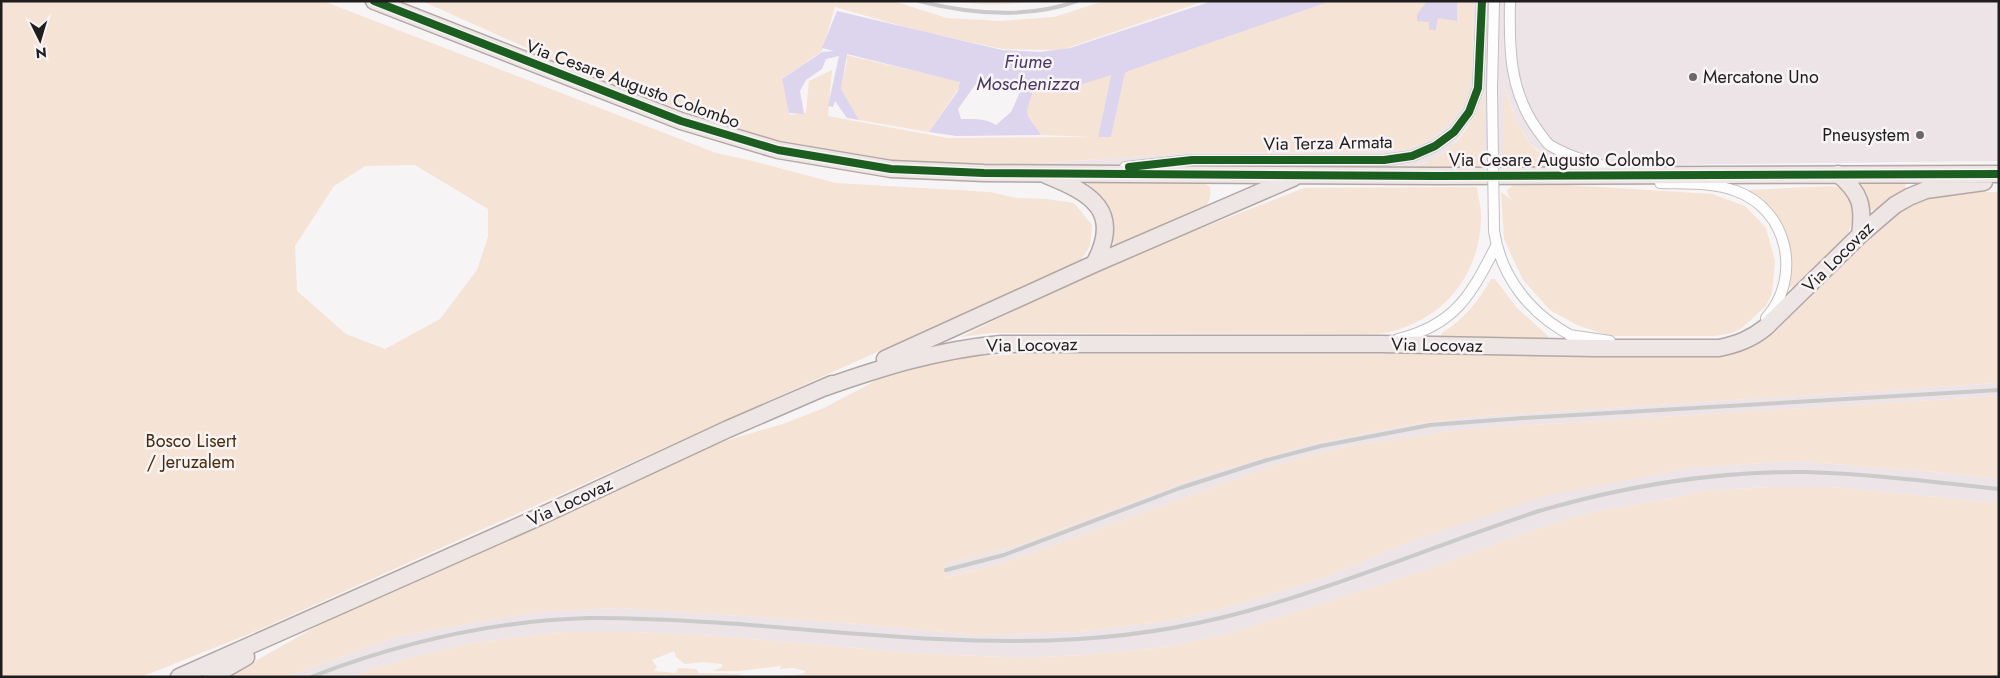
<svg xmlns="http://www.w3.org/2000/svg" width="2000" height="678" viewBox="0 0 2000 678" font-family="Jost,sans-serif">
	<rect width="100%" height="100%" fill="#f7f4f5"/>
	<path fill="#ece4e7" d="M 1473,1 L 1999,1 L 1999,161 L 1572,166 L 1549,159 L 1531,144 L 1518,124 L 1504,86 L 1504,168 L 1482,168 L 1484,95 L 1479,110 L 1452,146 L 1432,161 L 1409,167 L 1032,164 L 1185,153 L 1367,152 L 1408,149 L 1433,138 L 1452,121 L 1472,74 Z
		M 1999,383 L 1999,396 L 1466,429 L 1349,446 L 1275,465 L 1006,562 L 947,577 L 945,564 L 1023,544 L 1201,476 L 1309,445 L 1402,426 L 1469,417 Z
		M 1792,461 L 1950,473 L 1999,479 L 1999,503 L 1832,487 L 1769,487 L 1700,491 L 1680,497 L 1593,512 L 1536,529 L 1414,574 L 1227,634 L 1166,647 L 1084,655 L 1021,658 L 914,653 L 717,636 L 633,632 L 563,632 L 473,643 L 413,657 L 348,677 L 285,677 L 399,636 L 536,612 L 619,608 L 848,623 L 974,635 L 1079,632 L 1173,620 L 1236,605 L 1323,578 L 1417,539 L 1544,495 L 1689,468 Z"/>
	<path fill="#f5e3d5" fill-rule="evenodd" d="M 1,1 L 323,1 L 716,153 L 753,161 L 836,183 L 990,192 L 1016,198 L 1047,199 L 1074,203 L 1092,225 L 1090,246 L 1080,261 L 254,632 L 141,677 L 1,677 ZM 415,165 L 488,209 L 488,237 L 477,270 L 440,319 L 385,349 L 346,334 L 297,291 L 295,246 L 334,186 L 365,166 Z
		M 422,1 L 893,1 L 947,18 L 1000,21 L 1054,17 L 1104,1 L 1205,1 L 1061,50 L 1002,49 L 916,30 L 835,7 L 822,51 L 782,79 L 790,115 L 806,113 L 809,81 L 832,70 L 828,116 L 948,138 L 1091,137 L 1041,135 C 1026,112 1023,119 1033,92 L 1067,89 L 1111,74 L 1098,137 L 1111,137 L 1125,73 L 1128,70 L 1331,1 L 1427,1 L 1417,14 L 1429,22 L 1436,30 L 1438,18 L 1456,20 L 1457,1 L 1473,1 L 1472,74 L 1466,101 L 1452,121 L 1433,138 L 1408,149 L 1367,152 L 1185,153 L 1032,164 L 912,163 L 782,146 L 544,61 L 527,48 Z
		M 952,1 L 1034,1 C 1006,6 980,5 952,1 Z
		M 846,55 L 958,81 L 961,85 L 929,132 L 859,120 L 841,89 L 847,60 Z
		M 1503,84 C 1513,110 1522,146 1550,159 C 1557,163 1565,164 1572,166 L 1504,168 Z
		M 1485,92 L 1482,168 L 1409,167 C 1416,165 1426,164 1432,160 C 1458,147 1476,118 1485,92 Z
		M 1088,181 L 1205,184 L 1210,187 C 1211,196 1210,200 1205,207 L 1119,246 L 1115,246 L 1088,188 Z
		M 1518,182 L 1712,194 L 1745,206 L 1766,228 L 1775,261 L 1772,293 L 1766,306 L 1742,328 L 1732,333 L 1715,336 L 1610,336 L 1577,325 L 1550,310 L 1523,280 L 1504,239 L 1501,192 L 1512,200 L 1508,195 L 1507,190 Z
		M 1900,182 L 1906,184 L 1905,190 L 1894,196 L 1877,210 L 1868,210 L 1860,185 L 1863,183 Z
		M 1829,186 L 1844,188 L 1851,195 L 1854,216 L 1847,237 L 1796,290 L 1789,286 C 1797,241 1783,217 1749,190 Z
		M 1477,187 C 1478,198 1482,209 1481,221 C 1478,277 1444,318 1390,332 C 1379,334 1366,334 1355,334 L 1029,333 L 990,333 L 961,337 L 1105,266 L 1304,188 Z
		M 1965,192 L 1999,192 L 1999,383 L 1469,417 L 1402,426 L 1309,445 L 1201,476 L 1023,544 L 945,564 L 948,577 L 1006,562 L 1275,465 L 1349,446 L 1466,429 L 1999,396 L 1999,479 L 1950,473 L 1792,461 L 1689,468 L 1544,496 L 1417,539 L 1323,578 L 1236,605 L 1173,620 L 1079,632 L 974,635 L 848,623 L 619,608 L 536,612 L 399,636 L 285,677 L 227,677 L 326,621 L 707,446 L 783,424 L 824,408 L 877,380 L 957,357 L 1030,354 L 1732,353 L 1753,346 L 1777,330 L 1867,240 L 1899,213 L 1934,195 Z
		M 1491,279 L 1495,279 L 1517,308 L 1548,336 L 1547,340 L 1440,337 L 1442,333 C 1464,319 1478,302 1491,279 Z
		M 1769,487 L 1832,487 L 1999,503 L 1999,677 L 780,677 L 803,674 L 806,671 L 793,668 L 780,669 L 781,666 L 738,671 L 712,671 L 722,667 L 722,664 L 703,662 L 685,664 L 676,657 L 674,651 L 652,660 L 657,667 L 654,671 L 676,673 L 678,668 L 696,669 L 699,673 L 739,674 L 742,677 L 348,677 L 413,657 L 473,643 L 563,632 L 633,632 L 717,636 L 914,653 L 1021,658 L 1084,655 L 1166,647 L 1227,634 L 1414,574 L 1536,529 L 1593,512 L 1680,497 L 1700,491 Z"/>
	<path fill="#ddd4ee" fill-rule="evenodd" d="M 1212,1 L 1331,1 L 1128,71 L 1125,73 L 1111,137 L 1098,137 L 1111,75 L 1067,89 L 1033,92 C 1023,119 1027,113 1041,135 L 956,136 L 929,132 L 958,91 L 960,82 L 847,54 L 841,89 L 859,120 L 847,118 L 835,101 L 833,107 L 828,106 L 839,56 L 826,59 L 822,69 L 806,80 L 800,91 L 804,114 L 789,113 L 782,79 L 822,52 L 834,51 L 822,48 L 837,11 L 1002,50 L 1040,52 L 1070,48 ZM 975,85 L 1020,92 L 1011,112 L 996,125 C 986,118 973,119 961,119 L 958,109 Z
		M 1427,1 L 1457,1 L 1457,21 L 1438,18 L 1436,30 L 1429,30 L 1429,22 L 1417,21 L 1417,14 Z"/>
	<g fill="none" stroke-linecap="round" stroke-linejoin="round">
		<g stroke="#c2bfc0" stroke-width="12">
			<path id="minor" d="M 1510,1 C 1509,49 1509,92 1539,132 C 1543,137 1546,143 1551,146 C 1572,158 1596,164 1619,170
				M 1492,89 L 1494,1
				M 1125,167 L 1192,160 L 1384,160 L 1412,156 L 1435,146 L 1454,132 L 1469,112 L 1478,88 L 1482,1
				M 1660,183 C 1685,184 1712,182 1736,191 C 1789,210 1802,278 1766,318
				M 1494,231 C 1501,278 1532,316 1574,337
				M 1569,335 L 1610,341
				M 1398,339 C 1455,325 1471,295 1496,246"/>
		</g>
		<g stroke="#b2a7a5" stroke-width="19">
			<path id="primary" d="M 374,1 L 681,121 L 778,150 L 891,169 L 984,173 L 1435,176 L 1999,174
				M 1838,174 C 1861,193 1864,206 1860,235
				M 1046,175 C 1091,193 1123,211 1094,264
				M 885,359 L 1094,264 L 1293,178
				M 823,388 C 883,367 937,350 1001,344 L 1380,344 L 1595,348 L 1719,348 C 1738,344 1751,339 1766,327 L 1860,235 L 1895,205 L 1909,197 L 1926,190 L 1984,182
				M 179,677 L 530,521 L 728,429 L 832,384
				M 211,677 L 246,657"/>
		</g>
		<use href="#minor" stroke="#fefdfe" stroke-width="10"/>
		<use href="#primary" stroke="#ede6e5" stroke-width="16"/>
		<path stroke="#cbcaca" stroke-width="4" d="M 919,1 C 970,14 1027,19 1077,1
			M 946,570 L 1004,555 L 1180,488 L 1267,460 L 1321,446 L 1430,425 L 1523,418 L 1999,390
			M 311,677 C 399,643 493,621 588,618 C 638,617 689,621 739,624 C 852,633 965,646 1079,639 C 1142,635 1205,624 1265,606 C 1358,579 1447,541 1539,511 C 1625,486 1715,471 1805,472 C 1870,474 1934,482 1999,489"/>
		<g stroke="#c2bfc0" stroke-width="12" stroke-linecap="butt">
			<path id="minor-bridge" d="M 1492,89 L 1494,231"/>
		</g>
		<use href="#minor-bridge" stroke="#fefdfe" stroke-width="10"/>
		<g stroke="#f8f3f4" stroke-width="11">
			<path id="cycleway" d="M 374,1 L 681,121 L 778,150 L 891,169 L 984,173 L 1435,176 L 1999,174
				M 1129,167 L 1192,160 L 1384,160 L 1412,156 L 1435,146 L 1454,132 L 1469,112 L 1478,88 L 1482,1"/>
		</g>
		<use href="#cycleway" stroke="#1b5e20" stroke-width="8"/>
	</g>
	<g fill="#6b6869" stroke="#f8f3f4" stroke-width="2">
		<circle cx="1693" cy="77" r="5"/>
		<circle cx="1920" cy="135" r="5"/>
	</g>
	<g text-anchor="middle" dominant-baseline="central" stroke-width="5" stroke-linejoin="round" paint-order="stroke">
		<g font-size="18" fill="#1f1d1e" stroke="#f8f3f4" text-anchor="start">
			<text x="1703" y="77">Mercatone Uno</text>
			<text x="1910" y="135" text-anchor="end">Pneusystem</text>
		</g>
		<g font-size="18" fill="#1f1d1e" stroke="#f8f3f4">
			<text transform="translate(633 84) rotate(20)">Via Cesare Augusto Colombo</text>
			<text transform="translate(1328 143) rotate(-1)">Via Terza Armata</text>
			<text x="1562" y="160">Via Cesare Augusto Colombo</text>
			<text transform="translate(1838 257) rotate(-45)">Via Locovaz</text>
			<text transform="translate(1032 345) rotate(-1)">Via Locovaz</text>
			<text transform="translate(1437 345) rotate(1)">Via Locovaz</text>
			<text transform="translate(570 502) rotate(-25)">Via Locovaz</text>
		</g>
		<g font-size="18" fill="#492907" stroke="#f8f3f4">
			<text x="191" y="441">Bosco Lisert<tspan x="191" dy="21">/ Jeruzalem</tspan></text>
		</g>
		<g font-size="19" font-style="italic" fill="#483666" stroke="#f8f3f4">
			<text x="1028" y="61">Fiume<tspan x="1028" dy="22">Moschenizza</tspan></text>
		</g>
	</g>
	<rect width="2000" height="678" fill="none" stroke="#1f1d1e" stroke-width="5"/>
	<g transform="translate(40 40) rotate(175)" stroke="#f8f3f4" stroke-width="4" paint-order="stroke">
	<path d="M0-4L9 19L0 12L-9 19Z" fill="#1f1d1e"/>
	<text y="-8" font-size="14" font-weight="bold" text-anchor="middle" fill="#1f1d1e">N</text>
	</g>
</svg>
